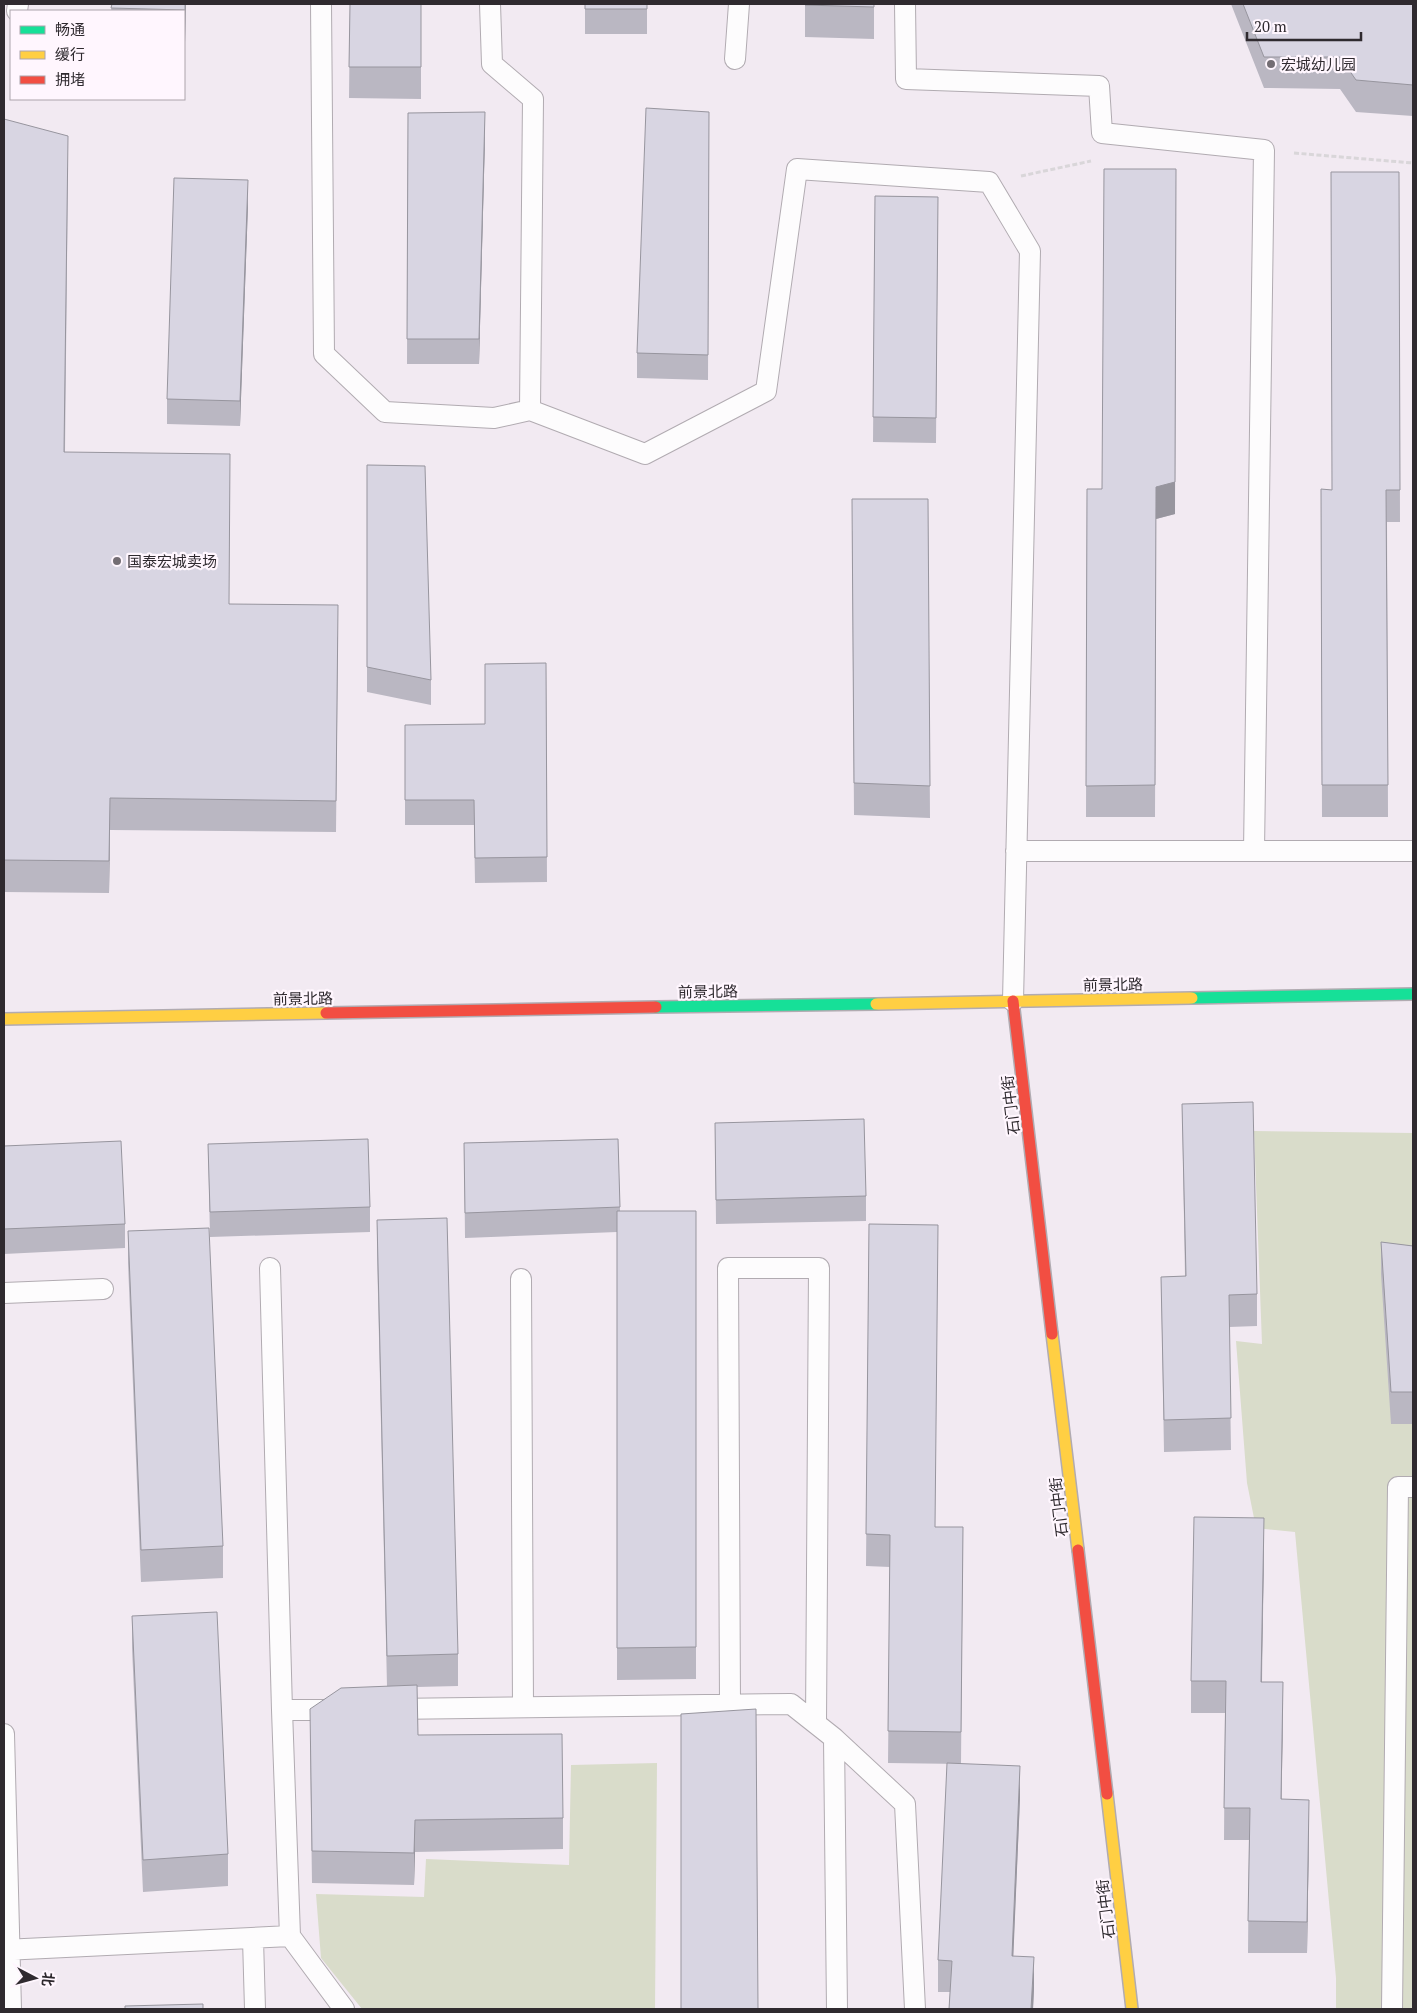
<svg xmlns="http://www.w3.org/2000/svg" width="1417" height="2013" viewBox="0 0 1417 2013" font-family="'PT Serif','Noto Sans SC',serif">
	<rect width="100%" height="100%" fill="#f2eaf2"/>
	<path fill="#d9dcca" d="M 1254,1131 L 1413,1133 L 1413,2009 L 1336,2009 L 1336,1978 L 1295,1532 L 1256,1528 L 1247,1483 L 1236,1341 L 1262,1344 Z
		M 657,1763 L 655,2009 L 362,2009 L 321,1958 L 316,1894 L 424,1897 L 426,1859 L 569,1865 L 571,1765 Z"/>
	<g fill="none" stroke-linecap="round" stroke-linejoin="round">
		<g stroke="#b1abb1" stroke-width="22">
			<path id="lane" d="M 321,4 L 324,354 L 385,412 L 494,418 L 530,410 L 645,454 L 766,391 L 797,169 L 989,182 L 1030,251 L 1013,1001
				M 490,4 L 492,64 L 533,99 L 530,410
				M 905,4 L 906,79 L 1099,86 L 1102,133 L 1264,150 L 1254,851
				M 17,11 L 18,4
				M 735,59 L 739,4
				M 1016,851 L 1413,851
				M 270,1268 L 282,1710
				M 521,1279 L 523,1707
				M 4,1293 L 103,1289
				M 730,1704 L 728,1268 L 819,1268 L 816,1723
				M 390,1709 L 791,1704 L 834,1738 L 837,2009
				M 4,1734 L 11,2009
				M 834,1738 L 905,1804 L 915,2009
				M 290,1936 L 344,2009
				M 253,1939 L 255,2009
				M 4,1950 L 290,1936 L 282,1710 L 338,1710
				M 1392,2009 L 1398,1487 L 1413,1487"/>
		</g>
		<g stroke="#b1abb1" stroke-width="14">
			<path id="fast" d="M 1192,998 L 1413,994
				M 656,1007 L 876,1004"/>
		</g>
		<g stroke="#b1abb1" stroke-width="14">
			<path id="slow" d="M 876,1004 L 1192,998
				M 4,1019 L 326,1013
				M 1052,1334 L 1078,1550
				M 1107,1794 L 1132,2009"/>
		</g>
		<g stroke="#b1abb1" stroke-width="14">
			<path id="jam" d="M 1013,1001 L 1052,1334
				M 326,1013 L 656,1007
				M 1078,1550 L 1107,1794"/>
		</g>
		<path stroke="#d9d6d9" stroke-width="3" stroke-dasharray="5 2.5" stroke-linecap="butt" d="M 1294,153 L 1413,163
			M 1021,176 L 1091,161"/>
		<use href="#lane" stroke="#fdfcfd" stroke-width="20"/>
		<use href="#fast" stroke="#16e098" stroke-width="11"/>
		<use href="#slow" stroke="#ffcf43" stroke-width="11"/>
		<use href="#jam" stroke="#f24e42" stroke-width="11"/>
	</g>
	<path fill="#bab7c2" d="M 112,4 L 186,4 L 185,42 L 184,42 L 184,11 L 111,11 Z
		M 350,4 L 421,4 L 421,99 L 349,98 Z
		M 585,4 L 647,4 L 647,34 L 585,34 Z
		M 805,4 L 874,4 L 874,39 L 805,37 Z
		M 1231,4 L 1413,4 L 1413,116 L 1356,112 L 1340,89 L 1264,88 Z
		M 709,112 L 708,380 L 637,378 L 637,353 Z
		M 408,113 L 485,137 L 479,364 L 407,364 Z
		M 4,119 L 68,168 L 65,452 L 229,604 L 338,637 L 336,832 L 110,830 L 109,893 L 4,892 Z
		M 1399,172 L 1400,522 L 1387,522 L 1388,817 L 1322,817 L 1321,489 L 1332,490 Z
		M 875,196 L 938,197 L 936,443 L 873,442 Z
		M 248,205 L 240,426 L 167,424 L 167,399 Z
		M 367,465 L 431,680 L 431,705 L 367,692 Z
		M 1087,489 L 1175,514 L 1156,519 L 1155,817 L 1086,817 Z
		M 928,499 L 930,818 L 854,815 L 852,531 Z
		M 546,663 L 547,882 L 475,883 L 474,825 L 405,825 L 405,725 L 485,724 Z
		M 1182,1104 L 1257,1294 L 1257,1326 L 1229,1327 L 1231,1450 L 1164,1452 L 1161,1277 L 1185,1276 Z
		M 715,1123 L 866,1196 L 866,1221 L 716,1224 Z
		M 618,1139 L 620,1211 L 696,1211 L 696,1679 L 617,1680 L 617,1232 L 465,1238 L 464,1143 Z
		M 208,1144 L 370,1207 L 370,1232 L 210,1237 Z
		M 4,1146 L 125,1224 L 125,1248 L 4,1254 Z
		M 377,1220 L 458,1654 L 458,1686 L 417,1687 L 418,1735 L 563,1818 L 563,1849 L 415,1852 L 414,1885 L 312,1883 L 310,1741 L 387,1686 L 377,1251 Z
		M 869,1224 L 935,1527 L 963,1527 L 961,1764 L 888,1763 L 890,1567 L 866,1566 Z
		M 128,1231 L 223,1546 L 223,1578 L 141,1582 L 128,1263 Z
		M 1381,1242 L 1413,1246 L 1413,1424 L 1391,1424 L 1381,1274 Z
		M 1264,1550 L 1262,1682 L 1283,1714 L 1281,1799 L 1309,1831 L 1307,1953 L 1248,1953 L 1249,1840 L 1224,1840 L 1225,1713 L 1191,1713 L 1191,1681 Z
		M 132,1616 L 228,1854 L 228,1886 L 143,1892 L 132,1648 Z
		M 1020,1798 L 1013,1956 L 1034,1989 L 1033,2009 L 949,2009 L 950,1992 L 938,1992 L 938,1960 Z"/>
	<path fill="#97959e" d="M 185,4 L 186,4 L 185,42 Z
		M 485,112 L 485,137 L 479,364 L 479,339 Z
		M 1176,169 L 1175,514 L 1156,519 L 1155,817 L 1156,487 Z
		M 248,180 L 248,205 L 240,426 L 240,401 Z
		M 110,798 L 110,830 L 109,893 L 109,861 Z
		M 1264,1518 L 1264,1550 L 1261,1714 L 1261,1682 Z
		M 1283,1682 L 1283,1714 L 1281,1831 L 1281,1799 Z
		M 1020,1766 L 1020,1798 L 1012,1988 L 1012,1956 Z
		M 1309,1800 L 1309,1831 L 1307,1953 L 1307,1922 Z
		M 415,1820 L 415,1852 L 414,1885 L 414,1853 Z
		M 1034,1957 L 1034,1989 L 1033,2009 L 1031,2009 Z"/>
	<path fill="#d8d5e2" stroke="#97959e" d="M 112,4 L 185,4 L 185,10 L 111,8 Z
		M 350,4 L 421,4 L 421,67 L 349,67 Z
		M 585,4 L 647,4 L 647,9 L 585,9 Z
		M 805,4 L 874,4 L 874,7 L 805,5 Z
		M 1243,4 L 1413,4 L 1413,85 L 1356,80 L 1340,57 L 1264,57 Z
		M 646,108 L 709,112 L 708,355 L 637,353 Z
		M 485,112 L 479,339 L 407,339 L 408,113 Z
		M 4,119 L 68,136 L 64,452 L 230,454 L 229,604 L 338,605 L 336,801 L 110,798 L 109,861 L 4,860 Z
		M 1104,169 L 1176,169 L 1175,482 L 1156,487 L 1155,785 L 1086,786 L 1087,489 L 1102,489 Z
		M 1331,172 L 1399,172 L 1400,490 L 1386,490 L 1388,785 L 1322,785 L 1321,489 L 1332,490 Z
		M 174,178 L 248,180 L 240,401 L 167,399 Z
		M 875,196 L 938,197 L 936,418 L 873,417 Z
		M 367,465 L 425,466 L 431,680 L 367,667 Z
		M 852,499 L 928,499 L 930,786 L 854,783 Z
		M 546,663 L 547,857 L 475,858 L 474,800 L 405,800 L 405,725 L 485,724 L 485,664 Z
		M 1253,1102 L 1257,1294 L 1229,1295 L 1231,1418 L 1164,1420 L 1161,1277 L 1186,1276 L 1182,1104 Z
		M 864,1119 L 866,1196 L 716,1200 L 715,1123 Z
		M 368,1139 L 370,1207 L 210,1212 L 208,1144 Z
		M 618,1139 L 620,1207 L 465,1213 L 464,1143 Z
		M 121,1141 L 125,1224 L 4,1229 L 4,1146 Z
		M 617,1211 L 696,1211 L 696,1647 L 617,1648 Z
		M 447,1218 L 458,1654 L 387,1656 L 377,1220 Z
		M 869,1224 L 938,1225 L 935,1527 L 963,1527 L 961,1732 L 888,1731 L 890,1535 L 866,1534 Z
		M 209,1228 L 223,1546 L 141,1550 L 128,1231 Z
		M 1381,1242 L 1413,1246 L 1413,1392 L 1391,1392 Z
		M 1194,1517 L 1264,1518 L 1261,1682 L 1283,1682 L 1281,1799 L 1309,1800 L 1307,1922 L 1248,1921 L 1250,1808 L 1224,1808 L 1226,1681 L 1191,1681 Z
		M 217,1612 L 228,1854 L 143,1860 L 132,1616 Z
		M 417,1685 L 418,1735 L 562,1734 L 563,1818 L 415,1820 L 414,1853 L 312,1851 L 310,1709 L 341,1688 Z
		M 756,1709 L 758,2009 L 681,2009 L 681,1714 Z
		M 947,1763 L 1020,1766 L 1012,1956 L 1034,1957 L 1031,2009 L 949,2009 L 952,1961 L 938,1960 Z
		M 203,2004 L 203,2009 L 125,2009 L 125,2006 Z"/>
	<g fill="#736d73" stroke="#fff6fe" stroke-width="2">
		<circle cx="1271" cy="64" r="5"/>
		<circle cx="117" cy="561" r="5"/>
	</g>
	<g text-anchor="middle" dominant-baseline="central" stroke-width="4.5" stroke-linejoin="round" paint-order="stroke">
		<g font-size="15" fill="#2f2a2f" stroke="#fff6fe" text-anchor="start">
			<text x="1281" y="64">宏城幼儿园</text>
			<text x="127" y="561">国泰宏城卖场</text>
		</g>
		<g font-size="15" fill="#2f2a2f" stroke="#fff6fe">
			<text transform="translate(1113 984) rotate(-1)">前景北路</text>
			<text transform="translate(708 991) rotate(-1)">前景北路</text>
			<text transform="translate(303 998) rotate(-1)">前景北路</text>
			<text transform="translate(1010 1105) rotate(-97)">石门中街</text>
			<text transform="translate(1058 1507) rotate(-97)">石门中街</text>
			<text transform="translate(1105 1909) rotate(-97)">石门中街</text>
		</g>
	</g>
	<rect width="1417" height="2013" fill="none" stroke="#2f2a2f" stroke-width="10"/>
	<rect x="10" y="10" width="175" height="90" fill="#fff6fe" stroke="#aca4ab"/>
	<rect x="20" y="26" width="25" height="8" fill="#16e098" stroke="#aca4ab"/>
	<text x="55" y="35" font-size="15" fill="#2f2a2f">畅通</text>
	<rect x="20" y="51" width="25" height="8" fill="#ffcf43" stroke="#aca4ab"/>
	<text x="55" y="60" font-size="15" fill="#2f2a2f">缓行</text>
	<rect x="20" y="76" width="25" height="8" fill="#f24e42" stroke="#aca4ab"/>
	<text x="55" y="85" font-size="15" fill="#2f2a2f">拥堵</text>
	<g transform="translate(35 1978) rotate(96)" stroke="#fff6fe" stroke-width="4" paint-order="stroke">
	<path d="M0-4L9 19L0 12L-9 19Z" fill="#2f2a2f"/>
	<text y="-8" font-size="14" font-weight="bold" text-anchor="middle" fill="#2f2a2f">北</text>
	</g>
	<path d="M1247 32v8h114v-8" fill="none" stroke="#2f2a2f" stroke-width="2.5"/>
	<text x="1254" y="32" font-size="15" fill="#2f2a2f" stroke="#fff6fe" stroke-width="4" paint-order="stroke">20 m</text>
</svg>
